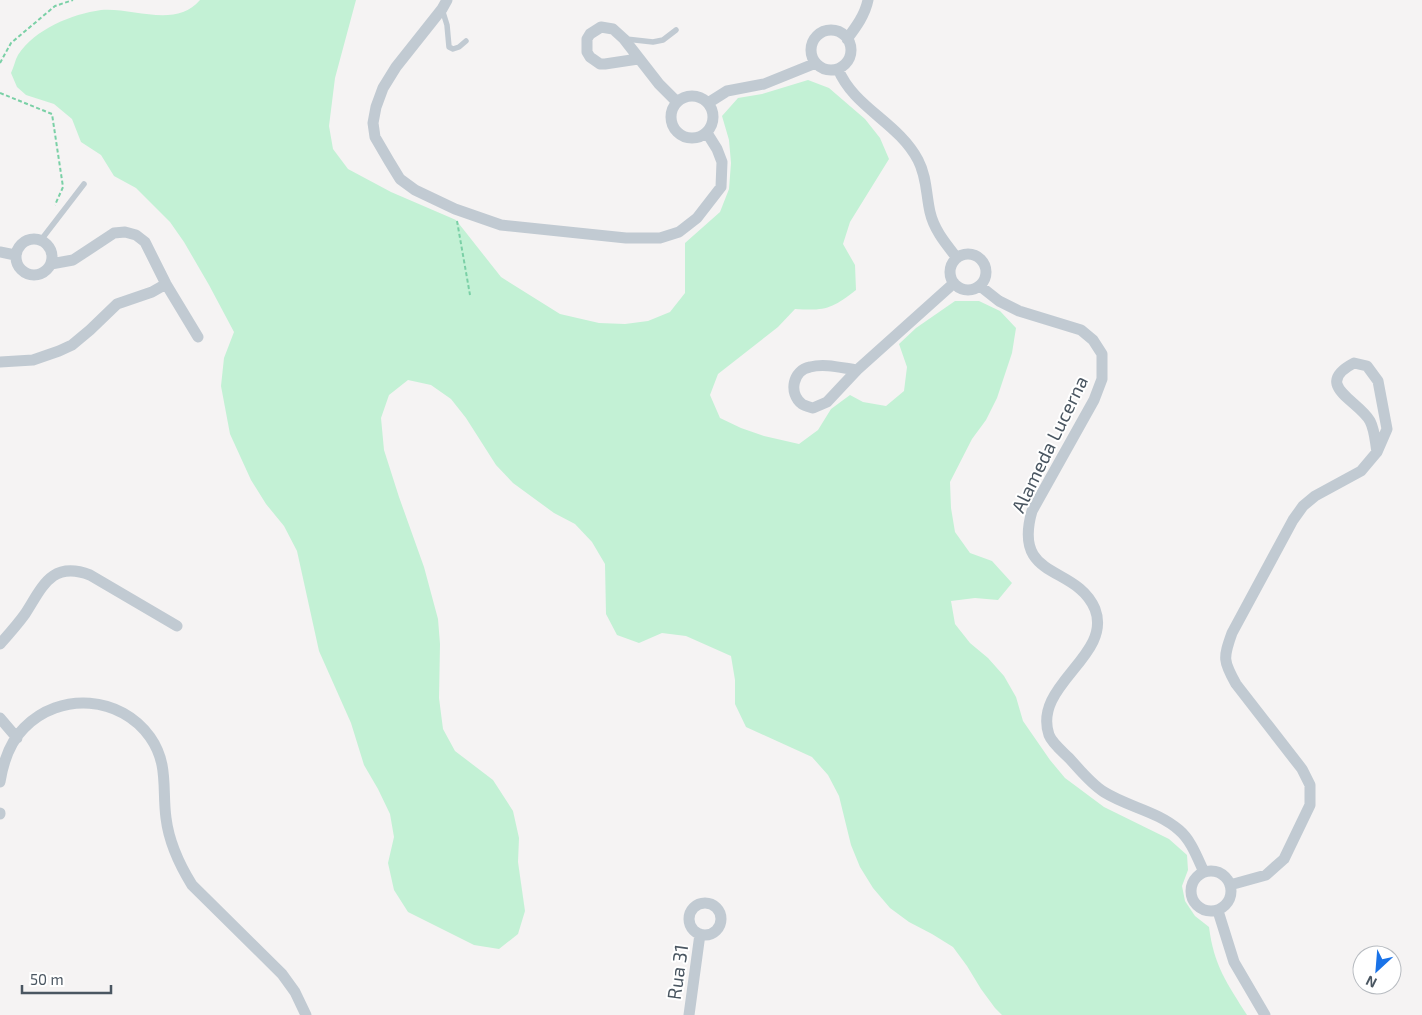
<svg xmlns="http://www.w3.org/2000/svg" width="1422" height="1015" viewBox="0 0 1422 1015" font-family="'Exo 2',sans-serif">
	<rect width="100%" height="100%" fill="#f5f3f3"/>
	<path fill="#c3f1d5" d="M 200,0 L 356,0 L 335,78 L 329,126 L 333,149 L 348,169 L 391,192 L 456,220 L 501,277 L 560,314 L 599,323 L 625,324 L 648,321 L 670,312 L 685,293 L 685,243 L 720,212 L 729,189 L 731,163 L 729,140 L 722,116 L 738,98 L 762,94 L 808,80 L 829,88 L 865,119 L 880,138 L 889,159 L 850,222 L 843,244 L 855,265 L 856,290 C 832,309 825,311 795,309 L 778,327 L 718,374 L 710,395 L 720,418 L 741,428 L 764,436 L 799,444 L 818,430 L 831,409 L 850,395 L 863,402 L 886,406 L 904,391 L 907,367 L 899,344 L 916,328 L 955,301 L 979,301 L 1000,311 L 1016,328 L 1012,353 L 997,398 L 986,420 L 972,439 L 950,482 L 951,508 L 955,532 L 970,553 L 992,561 L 1012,583 L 998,600 L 975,598 L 951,601 L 955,624 L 970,643 L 988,658 L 1004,676 L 1016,697 L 1023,721 L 1050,760 L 1065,778 L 1104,807 L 1169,839 L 1187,855 L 1188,870 L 1182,886 L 1185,901 L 1195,916 L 1209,927 C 1214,966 1227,983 1247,1015 L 1002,1015 L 995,1008 L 981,989 L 967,966 L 953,947 L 932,934 L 909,922 L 890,908 L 873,888 L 860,867 L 851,845 L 839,796 L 828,775 L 812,757 L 746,727 L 735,704 L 735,680 L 731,656 L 686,636 L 662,633 L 639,643 L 617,635 L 606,614 L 605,564 L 592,542 L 575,524 L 554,513 L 513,483 L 496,465 L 466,418 L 451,399 L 431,385 L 408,380 L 389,395 L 381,418 L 384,450 L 399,497 L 424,567 L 438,619 L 440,644 L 439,698 L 443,729 L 455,751 L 493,780 L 513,811 L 519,838 L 518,862 L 525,911 L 518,934 L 499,949 L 474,945 L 408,912 L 394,890 L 388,863 L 394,837 L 390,814 L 378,789 L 364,765 L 351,723 L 319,651 L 297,551 L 284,526 L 266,504 L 251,480 L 230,434 L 221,386 L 224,358 L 234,332 L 209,285 L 184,242 L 170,222 L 136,188 L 114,176 L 101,155 L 81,142 L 72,119 L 54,104 L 26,95 L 17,87 L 11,73 C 14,67 15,60 18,55 C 35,29 72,14 101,10 C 132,7 176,29 200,0 Z"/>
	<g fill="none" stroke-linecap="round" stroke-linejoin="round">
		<path stroke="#7ad0a6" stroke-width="2" stroke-dasharray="4 2.5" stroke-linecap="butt" d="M 0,63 L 11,43 L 55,6 L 73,0
			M 0,93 L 52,114 L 63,187 L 55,205
			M 457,221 L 470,295"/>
		<path stroke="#c1cad2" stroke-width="5.5" d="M 442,9 L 447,25 L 449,47 L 453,49 L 459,47 L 466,41
			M 626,39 L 653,42 L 663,40 L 676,30
			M 41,240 L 84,184"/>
		<path stroke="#c1cad2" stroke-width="11" d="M 447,0 L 442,9 L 396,67 L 383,88 L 376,107 L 373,123 L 375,137 L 389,161 L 400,179 L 415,190 L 455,209 L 501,225 L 626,238 L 660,238 L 679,232 L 697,218 L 721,187 L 722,162 L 717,149 L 707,133
			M811 50a20 20 0 1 1 40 0a20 20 0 1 1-40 0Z
			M 847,39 C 856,27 865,15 868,0
			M 638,59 L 605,64 L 600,64 L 590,57 L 587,52 L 587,39 L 590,34 L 601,27 L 613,29 L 624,39 L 659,84 L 677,102
			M 838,69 C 854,108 898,122 918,160 C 927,177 926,195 930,212 C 934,230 946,244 957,258
			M671 117a21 21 0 1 1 42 0a21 21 0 1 1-42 0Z
			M 708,103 L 727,91 L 764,84 L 816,63
			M16 257a18 18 0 1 1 36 0a18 18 0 1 1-36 0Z
			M 0,252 L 15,255
			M950 272a18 18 0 1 1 36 0a18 18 0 1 1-36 0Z
			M 51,264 L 73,260 L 114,233 L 125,232 L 136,235 L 145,242 L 166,284 L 198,337
			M 980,286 L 999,301 L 1019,311 L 1081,330 L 1093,340 L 1102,354 L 1102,379 L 1094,400 L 1032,511 C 1012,581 1076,564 1095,609 C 1113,656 1032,685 1049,735 C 1052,743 1063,752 1069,758 C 1080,770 1091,784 1104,792 C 1128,807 1157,811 1179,830 C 1191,840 1197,857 1204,872
			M 0,362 L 33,360 L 59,351 L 72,345 L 90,330 L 117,304 L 152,292 L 166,284
			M 857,370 C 842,368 825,363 810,367 C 793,370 788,393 802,404 C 805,406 810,407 813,408 L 827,402 L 857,370 L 954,283
			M 0,644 C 9,634 17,625 25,614 C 42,588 51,560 90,575 L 177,626
			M 0,718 L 17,738
			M 0,782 C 3,763 10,742 24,728 C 60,691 121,696 150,737 C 169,764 162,789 166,818 C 169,843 179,864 192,885 L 282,974 L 295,992 L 306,1015
			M 0,813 L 0,814
			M1191 891a20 20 0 1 1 40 0a20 20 0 1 1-40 0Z
			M 1230,885 L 1266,875 L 1284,859 L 1310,805 L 1310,785 L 1302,769 L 1236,684 C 1223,661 1223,658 1232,633 L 1293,520 L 1303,506 L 1315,496 L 1361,471 L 1377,452 L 1387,429 L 1378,381 L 1367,366 L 1354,363 C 1312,385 1358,400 1370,421 C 1375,431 1375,441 1377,452
			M689 919a16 16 0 1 1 32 0a16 16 0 1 1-32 0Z
			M 1218,911 L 1234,962 L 1265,1015
			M 689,1015 L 700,934"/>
	</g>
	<g text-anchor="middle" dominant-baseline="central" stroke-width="4" stroke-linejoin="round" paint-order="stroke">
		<g font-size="19" fill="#4a5661" stroke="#fff">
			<text transform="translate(1049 444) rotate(-64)">Alameda Lucerna</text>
			<text transform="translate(677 972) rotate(-82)">Rua 31</text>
		</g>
	</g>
	<g transform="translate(1377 970) rotate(206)"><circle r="24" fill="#ffffff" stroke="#b7bbc0"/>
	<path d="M0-4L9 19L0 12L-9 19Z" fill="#1a73e8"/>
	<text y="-8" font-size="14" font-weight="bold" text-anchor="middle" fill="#4a5661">N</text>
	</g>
	<path d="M22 985v8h89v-8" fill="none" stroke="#4a5661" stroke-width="2.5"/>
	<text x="30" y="985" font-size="15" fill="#4a5661" stroke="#ffffff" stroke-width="4" paint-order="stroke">50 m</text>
</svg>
